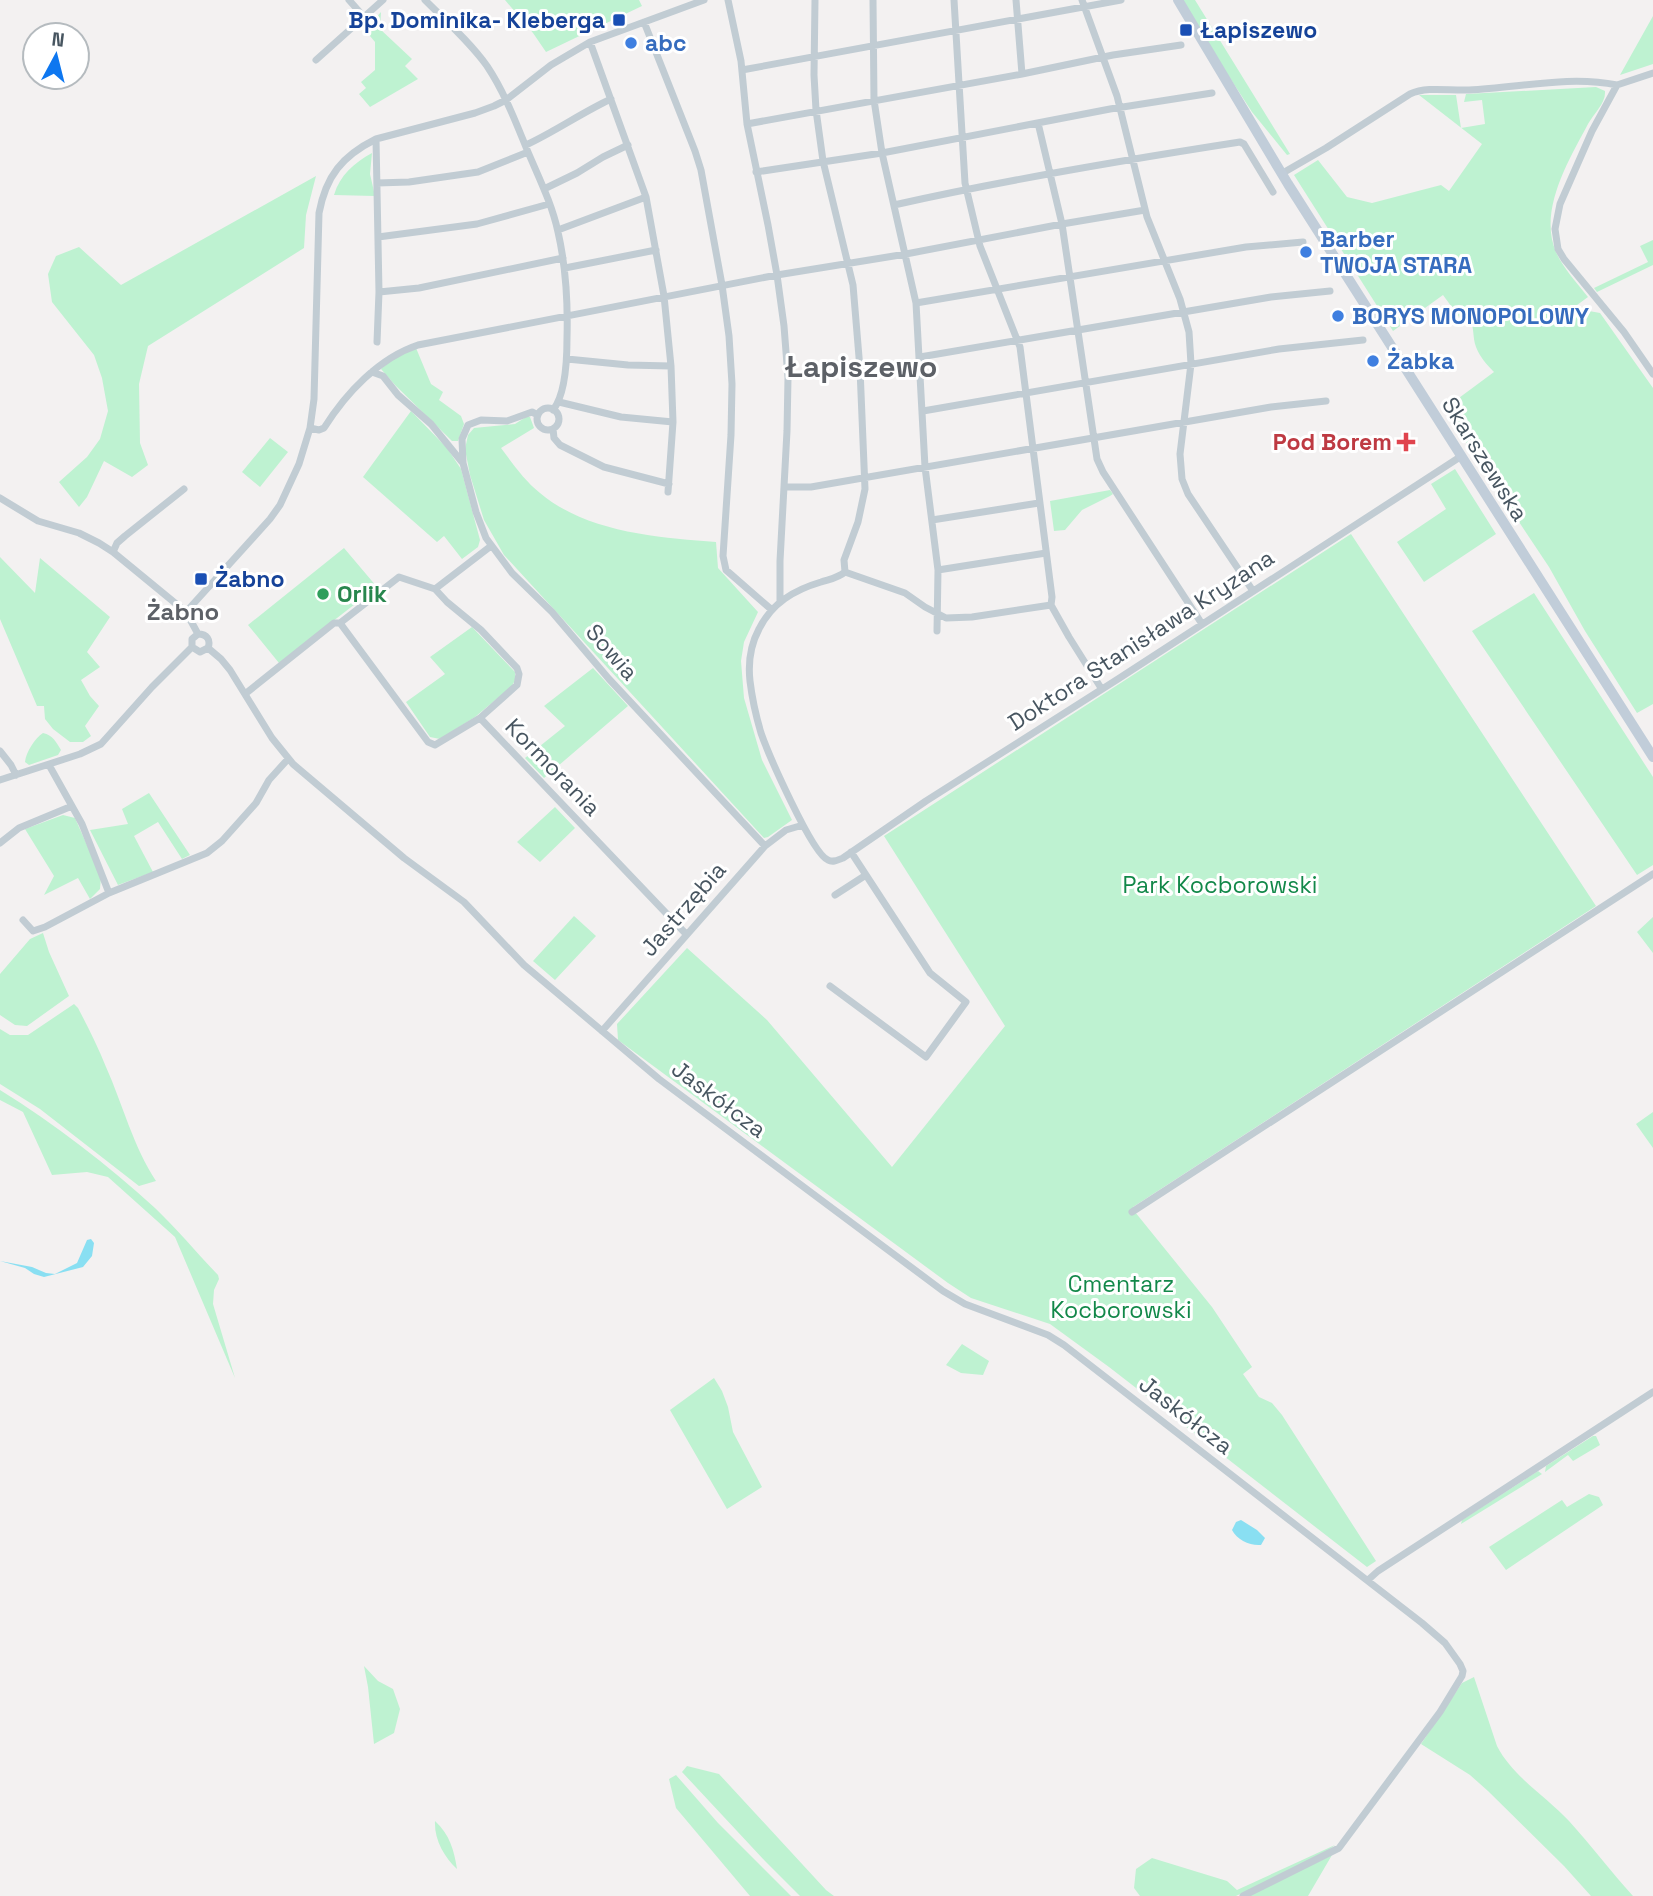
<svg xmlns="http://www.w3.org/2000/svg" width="1653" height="1896" viewBox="0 0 1653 1896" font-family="'Space Grotesk',sans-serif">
	<rect width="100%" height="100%" fill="#f3f1f1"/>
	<path fill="#bef2d1" d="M 505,0 L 639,0 L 642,6 L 546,52 L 533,33 Z
		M 1183,0 L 1195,0 L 1290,154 L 1287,155 L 1252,112 L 1217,58 Z
		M 381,12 L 380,29 L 412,59 L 405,66 L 418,79 L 370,107 L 359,94 L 366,88 L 361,82 L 375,70 L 375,42 L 365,30 Z
		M 1653,16 L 1653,64 L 1620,75 Z
		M 1596,87 L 1605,91 C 1606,103 1594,113 1588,124 C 1569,160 1538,210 1556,252 C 1563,268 1577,283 1588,297 L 1573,308 L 1600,313 L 1653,388 L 1653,704 L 1637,713 L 1585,631 L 1549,567 L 1444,409 L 1494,372 C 1487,365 1480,357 1476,347 C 1472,337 1475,327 1469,318 L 1462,321 L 1443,295 L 1393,331 L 1294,175 L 1318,160 L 1347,197 L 1372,203 L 1441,185 L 1449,191 L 1482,144 L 1419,95 L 1456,95 L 1461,128 L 1485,124 L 1482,100 L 1464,102 L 1466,94 Z
		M 372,153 L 370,174 L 375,196 L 334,195 C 340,175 354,163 372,153 Z
		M 316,176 L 306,215 L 304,248 L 148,346 L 139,384 L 140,443 L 148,465 L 132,477 L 104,461 L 87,497 L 79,507 L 59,482 L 87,457 L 100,439 L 108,411 L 102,378 L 94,355 L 52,302 L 48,274 L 56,256 L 79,247 L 121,285 Z
		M 1653,240 L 1653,265 L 1597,292 L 1594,288 L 1648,262 L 1640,246 Z
		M 416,348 L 431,384 L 443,392 L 439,400 L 461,416 L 464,424 L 458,441 L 452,441 L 395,385 L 381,369 L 398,355 Z
		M 411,411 L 447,448 L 461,469 L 480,540 L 478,547 L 462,559 L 444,536 L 437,542 L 363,477 Z
		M 526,417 L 530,417 L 534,428 L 501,448 C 513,464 524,480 540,493 C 586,532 659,538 716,542 L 718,568 L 758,612 L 744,642 L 741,661 L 744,698 L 762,760 L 792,820 L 768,837 L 764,838 L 504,555 L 484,520 L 470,475 L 465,449 L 468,435 L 474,428 L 515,424 Z
		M 270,438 L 288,452 L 260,487 L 242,472 Z
		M 1455,469 L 1496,534 L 1424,582 L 1397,542 L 1446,509 L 1431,484 Z
		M 1110,490 L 1113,494 L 1110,496 L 1082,510 L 1065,530 L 1054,531 L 1050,501 Z
		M 1351,534 L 1596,906 L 1133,1207 L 1135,1212 L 1212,1307 L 1252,1367 L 1243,1374 L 1259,1397 L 1272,1403 L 1282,1415 L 1376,1561 L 1367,1567 L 1109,1367 L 1050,1324 L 971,1298 L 948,1283 L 618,1040 L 617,1024 L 687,948 L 767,1020 L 892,1167 L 1005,1026 L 884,836 Z
		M 344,548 L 377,587 L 279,663 L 248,625 Z
		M 0,557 L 35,593 L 40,558 L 110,617 L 87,652 L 100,667 L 81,680 L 90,696 L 99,706 L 85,726 L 91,736 L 83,742 L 70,742 L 53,729 L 45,719 L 44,706 L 37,706 L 0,619 Z
		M 1534,593 L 1653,777 L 1653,865 L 1637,875 L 1472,631 Z
		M 472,627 L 515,672 L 515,680 L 512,686 L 475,717 L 440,739 L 430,737 L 406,702 L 445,674 L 430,657 Z
		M 593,668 L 628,706 L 544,778 L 525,758 L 565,726 L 544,706 Z
		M 43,733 C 53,735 56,742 61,750 L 58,755 L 29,765 L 25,762 C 26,752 35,738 43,733 Z
		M 149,793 L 190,855 L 182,859 L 158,822 L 134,836 L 153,872 L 118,885 L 90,830 L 128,824 L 122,809 Z
		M 555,807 L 575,828 L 540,862 L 517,842 Z
		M 63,815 L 75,818 L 101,877 L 100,889 L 90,899 L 78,878 L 44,895 L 54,876 L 25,829 Z
		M 574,916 L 596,936 L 555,980 L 533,961 Z
		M 1653,917 L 1653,953 L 1637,932 Z
		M 43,933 L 49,952 L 69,996 L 27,1026 L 15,1025 L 0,1015 L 0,974 L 30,939 Z
		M 74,1004 L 78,1008 C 88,1027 98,1047 106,1067 C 123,1105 133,1146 156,1181 L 139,1186 L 40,1109 L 0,1084 L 0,1029 L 10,1035 L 28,1035 Z
		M 0,1090 C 55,1124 108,1165 155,1208 C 177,1229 197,1253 218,1275 L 219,1279 L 214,1290 L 213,1304 L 235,1378 L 175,1237 L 108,1177 L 87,1172 L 52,1175 L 23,1112 L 0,1100 Z
		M 1653,1112 L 1653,1148 L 1636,1124 Z
		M 962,1344 L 989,1361 L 983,1375 L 961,1373 L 946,1365 Z
		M 714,1378 L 722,1391 L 728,1407 L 733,1432 L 762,1487 L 727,1509 L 670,1410 Z
		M 1593,1436 L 1596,1436 L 1600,1445 L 1573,1461 L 1568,1455 L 1545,1472 L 1546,1466 Z
		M 1538,1471 L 1542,1474 L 1461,1524 L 1462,1520 Z
		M 1589,1494 L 1599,1497 L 1603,1505 L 1506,1570 L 1489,1547 L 1562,1500 L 1567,1507 Z
		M 364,1666 L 378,1681 L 393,1689 L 400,1709 L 394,1733 L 374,1744 L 368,1687 Z
		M 1474,1677 L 1497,1746 C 1513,1777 1546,1796 1569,1821 C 1591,1845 1611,1872 1633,1896 L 1591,1896 L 1564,1866 L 1488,1791 L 1470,1775 L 1421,1744 L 1462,1683 Z
		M 687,1766 L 719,1774 L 826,1890 L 834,1896 L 800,1896 L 765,1861 L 682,1772 Z
		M 676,1775 L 718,1823 L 791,1896 L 750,1896 L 676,1808 L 669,1779 Z
		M 435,1821 C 450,1835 454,1850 457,1869 C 444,1857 434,1839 435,1821 Z
		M 1335,1845 L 1322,1855 L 1236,1896 L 1140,1896 L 1134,1888 L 1136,1869 L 1152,1858 L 1227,1881 L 1237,1890 Z
		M 1332,1855 L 1308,1896 L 1246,1896 Z"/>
	<path fill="#89dff2" d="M 91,1239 L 94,1243 L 92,1256 L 83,1267 L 44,1277 L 34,1274 L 25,1268 L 0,1261 L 32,1267 L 46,1273 L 55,1274 L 77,1263 L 87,1240 Z
		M 1241,1520 L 1257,1530 L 1265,1538 L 1261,1545 C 1250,1546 1237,1540 1232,1530 L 1236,1522 Z"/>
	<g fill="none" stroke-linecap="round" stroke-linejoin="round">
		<path stroke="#c1ccd3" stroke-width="7" d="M 349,0 L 364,17
			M 425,0 C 446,21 470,42 487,66 C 505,93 516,123 528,152 C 539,178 552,204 558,232 C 566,267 568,302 567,338 C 567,358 566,394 553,410
			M 728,0 L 741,61 L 747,124 L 768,225 L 777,275 L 784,326 L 788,378 L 787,431 L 780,561 L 780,601
			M 815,0 L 814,75 L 816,110 L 823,161 L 853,285 L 860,369 L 865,489 L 858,522 L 844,560 L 845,572
			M 873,0 L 874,100 L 882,153 L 916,303 L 925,467 L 938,570 L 937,631
			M 954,0 L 965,183 L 980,246 L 1020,347 L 1052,597 L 1051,605
			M 1016,0 L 1022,74
			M 1082,0 L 1117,96 L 1147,217 L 1180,299 L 1189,332 L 1191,364 L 1180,454 L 1182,479 L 1188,494 L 1253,591
			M 644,22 L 695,151 L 701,170 L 722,285 L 729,336 L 732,384 L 731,435 L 723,556 L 726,570 L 772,610
			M 590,42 L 646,197 L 664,296 L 671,366 L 673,422 L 668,492
			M 316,60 L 383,0
			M 742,70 L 1121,0
			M 1653,73 L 1617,85 L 1592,131 L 1560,204 L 1555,229 L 1558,249 L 1564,259 L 1624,332 L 1653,374
			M 1038,123 L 1062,224 L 1097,459 L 1103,472 L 1202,624
			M 747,124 L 1022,74 L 1113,55 L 1181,45
			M 376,139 L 379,292 L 377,342
			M 526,145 C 556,131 581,113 611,99
			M 756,172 L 882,153 L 1110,109 L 1212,93
			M 1281,174 L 1326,148 L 1410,94 C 1428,86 1449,91 1469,90 C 1518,88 1568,75 1617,85
			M 377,183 L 409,182 L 478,172 L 528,152
			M 544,189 L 577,173 L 603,157 L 628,145
			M 894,205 C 1009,179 1124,160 1240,142 L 1244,144 L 1273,192
			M 558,230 L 646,197
			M 378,237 L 477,224 L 549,204
			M 565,268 L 656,250
			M 379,292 L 419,288 L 563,258
			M 916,303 L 1246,247 L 1303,242
			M 920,357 L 1271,297 L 1330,291
			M 567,359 L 628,365 L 671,366
			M 372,372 L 383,376 L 398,395 L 431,424 L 462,462
			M 559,402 L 621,417 L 673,422
			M537 419a11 11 0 1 1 22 0a11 11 0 1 1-22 0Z
			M 923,411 L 1279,349 L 1363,340
			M 538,415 L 532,412 L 507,421 L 481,420 L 468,425 L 462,439 L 463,463 L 476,512 L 486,538 L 512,573 L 552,612 L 609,679 L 765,846
			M 310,428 L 319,430 L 324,428 C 346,393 379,358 418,345 L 777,275 L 906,254 L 1062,224 L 1145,210
			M 553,429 L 554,438 L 560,445 L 604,467 L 669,484
			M 785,487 L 811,487 L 1271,407 L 1326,401
			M 0,498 L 38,521 L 79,533 L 99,543 L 113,552 L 186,612 L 198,634
			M 932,520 L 1039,503
			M 491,546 L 435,589 L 447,602 L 481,630 L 517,668 L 519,674 L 517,685 L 480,718 L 686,934
			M 113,552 L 117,543 L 125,536 L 184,489
			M 938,570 L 1046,553
			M 186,612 L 270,519 L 280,505 L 299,464 L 310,428 L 314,399 L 319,213 C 326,176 342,156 376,139 L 475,113 L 494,106 L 506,100 L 551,65 L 590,42 L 704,0
			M 340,623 L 428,742 L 435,745 L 480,718
			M 198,634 L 192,639 L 192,647 L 200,652 L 208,648
			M 198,634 C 207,634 211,640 208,648
			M 208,648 L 221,659 L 230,670 L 272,738 L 293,764 L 404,858 L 464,902 L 524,965 L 659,1079 L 943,1291 L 965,1304 L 1048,1335 L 1064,1345 L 1422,1623 L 1445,1643 L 1460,1664 L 1463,1671 L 1462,1676 L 1440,1712 L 1339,1848 L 1243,1896
			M 1101,688 L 1069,637 L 1051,605 L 972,617 L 946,618 L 925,607 L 905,593 L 845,572 C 838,578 830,579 821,582 C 794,590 772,603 759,629 C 751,644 748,663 750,681 C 752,698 756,716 761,733 C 768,753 812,854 828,860 C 833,863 838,860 843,858 L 926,801 L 1118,679 L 1460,457
			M 245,694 L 334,623 L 340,623 L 399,577 L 435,589
			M 0,751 L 11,765 L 16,775
			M 49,765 L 82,824 L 109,893
			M 0,780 L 80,754 L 101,744 L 152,687 L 192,647
			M 0,843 L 19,828 L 72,806
			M 835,895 L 866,875
			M 23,920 L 33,931 L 45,927 L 109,893 L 207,853 L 222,841 L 256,803 L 269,780 L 288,759
			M 830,986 L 926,1057 L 966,1002 L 930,973 L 851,852
			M 602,1031 L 765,846 L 786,830 L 803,825
			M 1132,1212 L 1653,874
			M 1368,1580 L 1378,1571 L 1653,1392"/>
		<path stroke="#c1cdd9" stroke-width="10" d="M 1178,0 L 1288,184 L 1653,757"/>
	</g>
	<g fill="#1a4fb4" stroke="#fff" stroke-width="2.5">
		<rect x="612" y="13" width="14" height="14" rx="3.5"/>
		<rect x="1179" y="23" width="14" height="14" rx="3.5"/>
		<rect x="194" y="572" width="14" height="14" rx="3.5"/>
	</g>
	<g fill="#3f7fe0" stroke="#fff" stroke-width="2.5">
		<circle cx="631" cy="43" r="7"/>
		<circle cx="1306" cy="252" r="7"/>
		<circle cx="1338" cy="316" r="7"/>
		<circle cx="1373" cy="361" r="7"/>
	</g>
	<path fill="#e0444e" stroke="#fff" stroke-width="2.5" d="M1402.5 431.5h7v7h7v7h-7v7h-7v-7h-7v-7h7z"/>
	<circle fill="#2e9e5b" stroke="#fff" stroke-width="2.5" cx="323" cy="594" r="7"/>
	<g text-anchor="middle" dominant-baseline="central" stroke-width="6" stroke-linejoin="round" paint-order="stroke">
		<g font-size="23" font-weight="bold" fill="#164399" stroke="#fff" text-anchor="start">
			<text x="605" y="20" text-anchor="end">Bp. Dominika- Kleberga</text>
			<text x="1200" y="30">Łapiszewo</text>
			<text x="215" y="579">Żabno</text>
		</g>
		<g font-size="23" font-weight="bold" fill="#366cbe" stroke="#fff" text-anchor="start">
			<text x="645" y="43">abc</text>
			<text x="1320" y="239">Barber<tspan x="1320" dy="26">TWOJA STARA</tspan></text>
			<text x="1352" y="316">BORYS MONOPOLOWY</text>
			<text x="1387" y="361">Żabka</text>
		</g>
		<g font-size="23" font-weight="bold" fill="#be3a42" stroke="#fff" text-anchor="end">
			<text x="1392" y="442">Pod Borem</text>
		</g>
		<g font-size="23" fill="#475560" stroke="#fff">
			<text transform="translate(1485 459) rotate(58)">Skarszewska</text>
			<text transform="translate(1141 640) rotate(-33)">Doktora Stanisława Kryzana</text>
			<text transform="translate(612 652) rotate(49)">Sowia</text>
			<text transform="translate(553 767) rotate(46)">Kormorania</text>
			<text transform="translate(683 909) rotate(-49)">Jastrzębia</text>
			<text transform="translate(719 1099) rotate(37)">Jaskółcza</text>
			<text transform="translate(1186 1415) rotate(38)">Jaskółcza</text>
		</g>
		<g font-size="23" font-weight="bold" fill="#27864d" stroke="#fff" text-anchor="start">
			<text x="337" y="594">Orlik</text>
		</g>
		<g font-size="23" fill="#128849" stroke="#fff">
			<text x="1220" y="885">Park Kocborowski</text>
			<text x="1121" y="1284">Cmentarz<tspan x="1121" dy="26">Kocborowski</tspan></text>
		</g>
		<g font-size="24" font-weight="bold" fill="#5d6167" stroke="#fff">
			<text x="183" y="611">Żabno</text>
		</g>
		<g font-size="30" font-weight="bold" fill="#5d6167" stroke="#fff">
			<text x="861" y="366">Łapiszewo</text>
		</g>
	</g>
	<g transform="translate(56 56) rotate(7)"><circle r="33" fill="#ffffff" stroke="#b5bbbf" stroke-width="2"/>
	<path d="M0-5L12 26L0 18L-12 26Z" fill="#0e77f0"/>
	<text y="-10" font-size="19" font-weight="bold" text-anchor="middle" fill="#475560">N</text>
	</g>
</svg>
